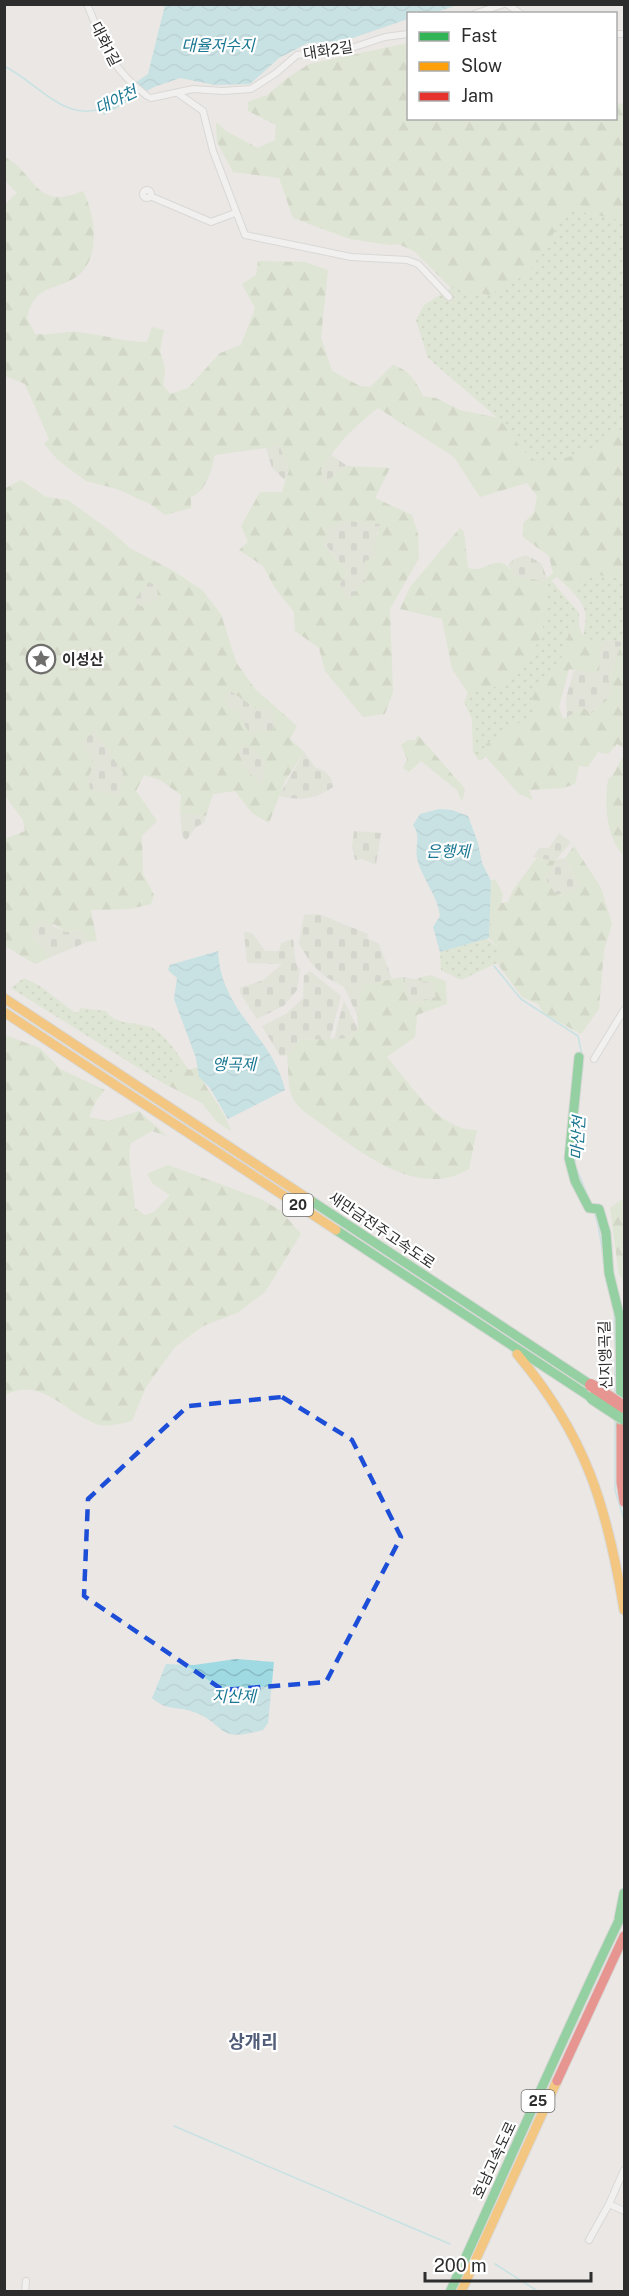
<svg xmlns="http://www.w3.org/2000/svg" width="629" height="2296" viewBox="0 0 629 2296" font-family="'Public Sans','Noto Sans KR',sans-serif">
	<defs>
		<pattern id="grass-dots" width="8" height="8" patternUnits="userSpaceOnUse" patternTransform="scale(1.5)"><rect width="8" height="8" fill="#d2e2c0"/><path d="M2 2h.1M6 6h.1" fill="none" stroke="#b5c2a5" stroke-width="1.8" stroke-linecap="round"/></pattern>
		<pattern id="forest-firs" width="22" height="20" patternUnits="userSpaceOnUse" patternTransform="scale(1.5)"><rect width="22" height="20" fill="#d2e2c0"/><path d="M5 1l3.5 6h-7zM16 11l3.5 6h-7z" fill="#b5c2a5"/></pattern>
		<pattern id="cemetery-stones" width="16" height="16" patternUnits="userSpaceOnUse" patternTransform="scale(1.5)"><rect width="16" height="16" fill="#d8ddcd"/><path d="M2 7V4a2 2 0 0 1 4 0v3zM10 15v-3a2 2 0 0 1 4 0v3z" fill="#babeb0"/></pattern>
		<pattern id="water-waves" width="16" height="10" patternUnits="userSpaceOnUse" patternTransform="scale(1.5)"><rect width="16" height="10" fill="#9fdae3"/><path d="M0 5q4-4 8 0t8 0" fill="none" stroke="#89bbc3"/></pattern>
	</defs>
	<rect width="100%" height="100%" fill="#eae7e4"/>
	<path fill="url(#grass-dots)" d="M 565,208 L 624,221 L 624,428 L 594,448 L 543,466 L 524,452 L 500,420 L 428,358 L 416,320 L 424,305 L 451,288 L 489,295 L 549,243 Z
		M 586,573 L 624,579 L 624,634 L 622,642 L 606,640 L 601,645 L 583,636 C 588,611 587,608 570,589 Z
		M 551,580 L 579,613 L 579,625 L 572,624 L 559,666 L 532,696 L 540,710 L 487,744 L 487,756 L 479,761 L 473,752 L 472,719 L 464,702 L 468,693 L 498,686 L 542,636 L 547,584 Z
		M 486,938 L 499,948 L 497,963 L 461,980 L 441,970 L 440,952 Z
		M 24,978 L 40,986 L 74,1012 L 79,1012 L 80,1008 L 106,1011 C 114,1025 136,1022 150,1027 C 163,1032 175,1050 183,1062 L 161,1082 L 11,988 Z"/>
	<path fill="url(#forest-firs)" fill-rule="evenodd" d="M 408,43 L 408,118 L 616,118 L 616,103 L 624,104 L 624,221 L 565,208 L 549,243 L 527,274 L 489,295 L 451,288 L 414,251 L 398,244 L 390,245 L 350,239 L 293,218 L 279,178 L 233,172 L 217,142 L 216,122 L 226,131 L 258,148 L 275,140 L 276,125 L 248,111 L 248,102 L 267,95 L 286,79 L 309,64 Z
		M 5,157 C 38,176 35,211 83,191 C 96,216 102,263 73,279 C 49,292 34,286 27,318 L 35,334 C 50,336 63,331 77,332 C 101,334 123,342 147,342 L 152,327 L 164,330 L 160,350 L 165,370 L 163,385 L 170,394 L 188,388 L 220,353 L 241,345 L 255,308 L 242,284 L 256,275 L 258,261 L 305,262 L 328,270 L 321,337 L 332,371 L 360,386 L 370,387 L 393,365 C 409,370 416,381 423,396 L 436,398 L 460,410 L 499,418 L 524,452 L 543,466 L 594,448 L 624,428 L 624,579 L 586,573 L 570,589 L 557,577 L 547,583 L 542,636 L 528,658 L 498,686 L 468,693 L 452,669 L 442,619 L 400,609 L 410,587 L 460,528 L 464,532 L 468,568 C 490,574 496,548 516,576 L 544,581 L 553,573 L 549,556 L 523,537 L 523,523 L 534,513 L 537,496 L 527,483 L 480,497 L 454,457 L 378,408 C 355,426 335,445 321,471 L 331,478 L 347,466 L 390,468 L 375,498 L 412,515 L 418,534 L 419,558 L 390,609 L 393,692 L 385,714 L 363,717 L 325,671 L 319,648 L 295,631 L 294,612 L 275,588 L 263,566 L 239,550 L 248,542 L 241,526 L 260,492 L 282,492 L 289,470 L 279,446 L 215,455 C 211,470 207,491 191,497 L 191,508 L 165,515 L 150,504 L 117,489 L 86,481 L 58,460 L 44,444 L 49,439 L 25,384 L 5,376 L 4,205 L 17,193 L 5,180 ZM 379,532 L 365,561 L 363,573 L 340,584 L 348,572 L 324,544 Z
		M 21,480 L 46,497 L 68,500 L 112,532 L 131,549 L 172,570 L 202,590 L 221,614 L 236,662 L 255,689 L 297,726 L 290,739 L 304,752 L 285,781 L 269,823 L 252,813 L 235,791 L 213,794 L 206,816 L 180,814 L 181,795 L 160,780 L 144,775 L 136,791 L 157,821 L 142,836 L 143,874 L 154,895 L 151,904 L 130,909 L 91,910 L 97,941 L 87,942 L 82,930 L 66,932 L 54,924 L 32,937 L 51,957 L 35,964 L 5,946 L 5,839 L 25,831 L 23,820 L 5,796 L 4,489 Z
		M 572,623 L 579,625 L 582,635 L 601,645 L 600,674 L 569,669 L 559,707 L 563,719 L 612,690 L 608,680 L 624,634 L 624,748 L 617,744 L 608,754 L 598,752 L 588,767 L 579,766 L 575,784 L 563,788 L 529,790 L 533,800 L 519,794 L 487,758 L 486,744 L 539,710 L 531,696 L 559,666 Z
		M 418,735 L 465,789 L 462,802 L 457,790 L 421,761 L 409,772 L 403,768 L 407,759 L 401,745 L 408,740 L 415,740 Z
		M 624,755 L 624,852 L 622,854 C 605,833 605,805 608,779 L 612,776 Z
		M 574,846 L 601,888 L 612,924 L 604,950 L 599,1009 L 581,1034 L 544,1014 L 538,1004 L 522,997 L 497,963 L 499,948 L 489,938 L 491,881 L 495,879 L 503,894 L 501,903 L 508,902 L 513,890 L 537,858 L 556,861 L 580,889 L 565,858 Z
		M 430,975 L 446,981 L 447,1004 L 417,1015 L 415,1037 L 387,1057 C 410,1083 438,1131 477,1130 L 469,1169 C 422,1198 368,1158 330,1130 C 318,1121 299,1111 292,1097 C 287,1086 289,1067 287,1055 L 299,1040 L 348,1038 L 358,1030 L 357,1005 L 361,985 L 403,977 L 410,1005 L 432,983 L 411,980 Z
		M 5,1035 L 40,1048 L 60,1069 L 105,1090 L 96,1101 L 89,1117 L 108,1121 L 139,1111 L 167,1136 L 152,1131 L 131,1143 C 126,1157 134,1190 135,1208 L 145,1215 L 154,1212 L 170,1195 L 153,1184 L 147,1174 L 168,1165 L 261,1199 L 281,1211 L 301,1234 L 265,1292 L 237,1313 L 203,1326 L 175,1347 L 146,1387 L 132,1421 C 123,1423 108,1427 99,1425 C 66,1414 42,1375 5,1395 Z
		M 183,1062 L 189,1070 L 198,1067 C 200,1084 225,1109 231,1131 L 218,1123 L 202,1103 L 161,1082 Z
		M 624,1198 L 624,1281 L 619,1275 L 610,1208 Z"/>
	<path fill="url(#cemetery-stones)" d="M 279,445 L 289,470 L 285,480 L 272,468 L 266,448 Z
		M 330,454 L 347,466 L 331,478 L 327,486 C 317,474 323,466 330,454 Z
		M 344,521 L 380,524 L 374,545 L 376,557 L 365,561 L 365,581 L 350,598 L 345,595 L 340,584 L 348,572 L 324,543 L 327,529 Z
		M 526,555 L 541,563 L 547,578 L 544,581 L 516,576 L 508,565 L 514,559 Z
		M 149,582 L 157,586 L 158,600 L 140,606 L 134,600 Z
		M 606,640 L 622,642 L 608,679 L 612,690 L 610,697 L 592,713 L 583,708 L 567,717 L 566,698 L 574,670 L 599,673 L 601,645 Z
		M 229,690 L 255,708 L 273,711 L 274,729 L 249,733 L 237,710 L 229,708 L 225,699 Z
		M 94,731 L 124,774 L 118,795 L 90,789 L 88,778 L 94,764 L 82,742 Z
		M 242,747 L 253,749 L 266,762 L 262,784 L 247,771 L 238,752 Z
		M 304,752 L 316,768 C 326,770 332,776 333,787 C 313,800 301,801 279,796 Z
		M 180,814 L 206,816 L 204,823 L 196,827 L 186,841 L 182,835 Z
		M 354,831 L 381,833 L 376,865 L 362,859 L 355,860 L 352,847 Z
		M 559,833 L 571,842 L 556,860 L 565,858 L 580,889 L 556,895 L 546,879 L 555,861 L 533,857 L 539,848 L 549,848 Z
		M 319,914 L 368,934 L 367,938 L 379,944 L 392,979 L 362,985 L 358,1017 L 344,987 L 324,976 L 311,963 L 299,944 L 304,915 Z
		M 42,921 L 66,932 L 82,930 L 87,942 L 51,957 L 32,937 L 33,928 Z
		M 244,931 L 253,934 L 265,951 L 279,951 L 281,943 L 293,939 L 296,964 L 300,969 L 297,990 L 285,1005 L 257,1019 L 240,993 L 240,988 L 263,980 L 282,964 L 247,963 Z
		M 310,971 L 341,996 L 330,1039 L 299,1040 L 287,1055 L 280,1056 L 262,1026 L 286,1014 L 303,998 L 304,975 Z
		M 403,977 L 432,983 L 436,997 L 409,1005 Z
		M 344,1000 L 358,1030 L 348,1038 L 334,1039 Z"/>
	<path fill="url(#water-waves)" d="M 165,5 L 457,5 L 434,13 L 408,14 L 408,19 L 344,41 L 308,43 L 279,58 L 250,84 L 215,85 L 180,78 L 154,87 L 104,115 L 100,102 L 125,90 L 148,74 Z
		M 439,809 L 452,810 L 468,816 L 478,843 L 482,863 L 491,881 L 489,938 L 440,952 L 433,927 L 440,916 C 438,896 422,879 417,858 C 415,846 421,835 413,825 L 420,814 Z
		M 218,951 C 221,1013 273,1036 285,1090 L 228,1119 L 210,1088 L 199,1077 L 196,1058 L 174,999 L 177,978 L 168,970 L 170,965 Z
		M 236,1659 L 274,1662 L 268,1723 L 263,1730 C 213,1744 228,1723 191,1711 C 174,1706 167,1711 152,1698 L 166,1664 L 194,1665 Z"/>
	<g fill="none" stroke-linecap="round" stroke-linejoin="round">
		<path stroke="#9fdae3" stroke-width="1.5" d="M 4,66 C 37,82 64,123 103,108
			M 494,966 L 521,999 L 578,1036 L 582,1055
			M 581,1082 L 583,1066
			M 575,1144 L 575,1165 L 588,1196
			M 594,1212 C 604,1238 601,1265 609,1292
			M 614,1311 L 615,1346
			M 615,1394 L 615,1361
			M 615,1419 L 615,1490 L 624,1520
			M 174,2126 L 450,2244
			M 495,2264 L 539,2292"/>
		<g stroke="#c7c6c7" stroke-width="8">
			<path id="street" d="M 87,4 C 105,47 109,66 147,96
				M 507,4 L 521,14
				M 474,14 L 504,4
				M 616,34 L 624,34
				M 179,94 L 203,111 L 213,151 L 245,235 L 351,257 L 407,260 L 418,264 L 449,297
				M 151,98 L 193,89 L 223,91 L 251,89 L 276,73 L 297,55 L 345,50 L 385,37 L 408,34
				M143 194a4 4 0 1 1 8 0a4 4 0 1 1-8 0Z
				M 150,196 L 211,222 L 235,213
				M 594,1059 L 624,1010
				M 624,2170 L 609,2204 L 624,2211
				M 589,2240 L 609,2204
				M 25,2292 L 26,2281"/>
		</g>
		<g stroke="#c7c6c7" stroke-width="11">
			<path id="fast" d="M 579,1057 L 569,1158 L 575,1181 L 589,1208 L 599,1209 L 606,1233 L 609,1273 L 620,1318 L 621,1426
				M 310,1200 L 591,1385
				M 336,1230 L 592,1398
				M 619,1918 L 624,1893
				M 450,2292 C 508,2165 563,2036 624,1910"/>
		</g>
		<g stroke="#c7c6c7" stroke-width="11">
			<path id="slow" d="M 4,998 L 310,1200
				M 4,1012 L 336,1230
				M 517,1354 C 586,1436 607,1506 624,1610
				M 461,2292 L 557,2081"/>
		</g>
		<g stroke="#c7c6c7" stroke-width="11">
			<path id="jam" d="M 621,1426 L 621,1482 L 624,1502
				M 557,2081 L 624,1936"/>
		</g>
		<use href="#street" stroke="#fcfbfb" stroke-width="6"/>
		<use href="#fast" stroke="#30b455" stroke-width="9"/>
		<use href="#slow" stroke="#ff9f0a" stroke-width="9"/>
		<use href="#jam" stroke="#e5322d" stroke-width="9"/>
		<g stroke="#c6c4c3" stroke-width="14" stroke-linecap="butt">
			<path id="fast-bridge" d="M 592,1398 L 624,1419"/>
		</g>
		<g stroke="#c6c4c3" stroke-width="14" stroke-linecap="butt">
			<path id="jam-bridge" d="M 591,1385 L 624,1407"/>
		</g>
		<use href="#fast-bridge" stroke="#30b455" stroke-width="12"/>
		<use href="#jam-bridge" stroke="#e5322d" stroke-width="12"/>
	</g>
	<path d="M0 0H629V2296H0ZM 282,1397 L 352,1440 L 401,1537 L 326,1682 L 223,1690 L 84,1596 L 88,1499 L 188,1406 Z" fill="#eae7e4" fill-opacity=".55" fill-rule="evenodd"/>
	<path fill="none" stroke="#1d4ed8" stroke-width="4.5" stroke-dasharray="12 8" stroke-linejoin="round" d="M 282,1397 L 352,1440 L 401,1537 L 326,1682 L 223,1690 L 84,1596 L 88,1499 L 188,1406 Z"/>
	<defs>
		<g id="sight-ring" transform="scale(1.5)"><circle r="9.5" fill="#fff" stroke="#6f6e6d" stroke-width="1.5"/><path d="M0-6L1.8-2.2L6-1.7L2.9 1.2L3.7 5.4L0 3.3L-3.7 5.4L-2.9 1.2L-6-1.7L-1.8-2.2Z" fill="#6f6e6d"/></g>
	</defs>
	<g fill-rule="evenodd">
		<use href="#sight-ring" x="41" y="659"/>
	</g>
	<g text-anchor="middle" dominant-baseline="central" stroke-width="4.5" stroke-linejoin="round" paint-order="stroke">
		<g fill="#fff" stroke="#6c6c6c" stroke-width="1.5">
			<rect x="283" y="1194" width="30" height="22" rx="4.5"/>
			<rect x="521.5" y="2090" width="33" height="22" rx="4.5"/>
		</g>
		<g font-size="14" font-weight="bold" fill="#2d2d2d">
			<text x="298" y="1205">20</text>
			<text x="538" y="2101">25</text>
		</g>
		<g font-size="15" fill="#2d2d2d" stroke="#fff">
			<text transform="translate(106 44) rotate(63)">대화1길</text>
			<text transform="translate(328 50) rotate(-9)">대화2길</text>
			<text transform="translate(382 1230) rotate(34)">새만금전주고속도로</text>
			<text transform="translate(605 1355) rotate(-92)">신지앵곡길</text>
			<text transform="translate(494 2160) rotate(-65)">호남고속도로</text>
		</g>
		<g font-size="15" font-weight="bold" fill="#2d2d2d" stroke="#fff" text-anchor="start">
			<text x="62" y="659">이성산</text>
		</g>
		<g font-size="16" font-style="italic" fill="#1c7892" stroke="#fff">
			<text x="218" y="45">대율저수지</text>
			<text transform="translate(116 100) rotate(-26)">대야천</text>
			<text x="448" y="851">은행제</text>
			<text x="234" y="1064">앵곡제</text>
			<text transform="translate(578 1138) rotate(-87)">마산천</text>
			<text x="234" y="1696">지산제</text>
		</g>
		<g font-size="18" font-weight="bold" fill="#515d79" stroke="#fff">
			<text x="253" y="2041">상개리</text>
		</g>
	</g>
	<rect width="629" height="2296" fill="none" stroke="#2d2d2d" stroke-width="12"/>
	<rect x="407" y="12" width="210" height="108" fill="#ffffff" stroke="#ababab" stroke-width="1.5"/>
	<rect x="419" y="32" width="30" height="9" fill="#30b455" stroke="#ababab" stroke-width="1.5"/>
	<text x="461" y="42" font-size="18" fill="#2d2d2d">Fast</text>
	<rect x="419" y="62" width="30" height="9" fill="#ff9f0a" stroke="#ababab" stroke-width="1.5"/>
	<text x="461" y="72" font-size="18" fill="#2d2d2d">Slow</text>
	<rect x="419" y="92" width="30" height="9" fill="#e5322d" stroke="#ababab" stroke-width="1.5"/>
	<text x="461" y="102" font-size="18" fill="#2d2d2d">Jam</text>
	<path d="M425 2272v9h166v-9" fill="none" stroke="#2d2d2d" stroke-width="3"/>
	<text x="434" y="2272" font-size="18" fill="#2d2d2d" stroke="#ffffff" stroke-width="4.5" paint-order="stroke">200 m</text>
</svg>
